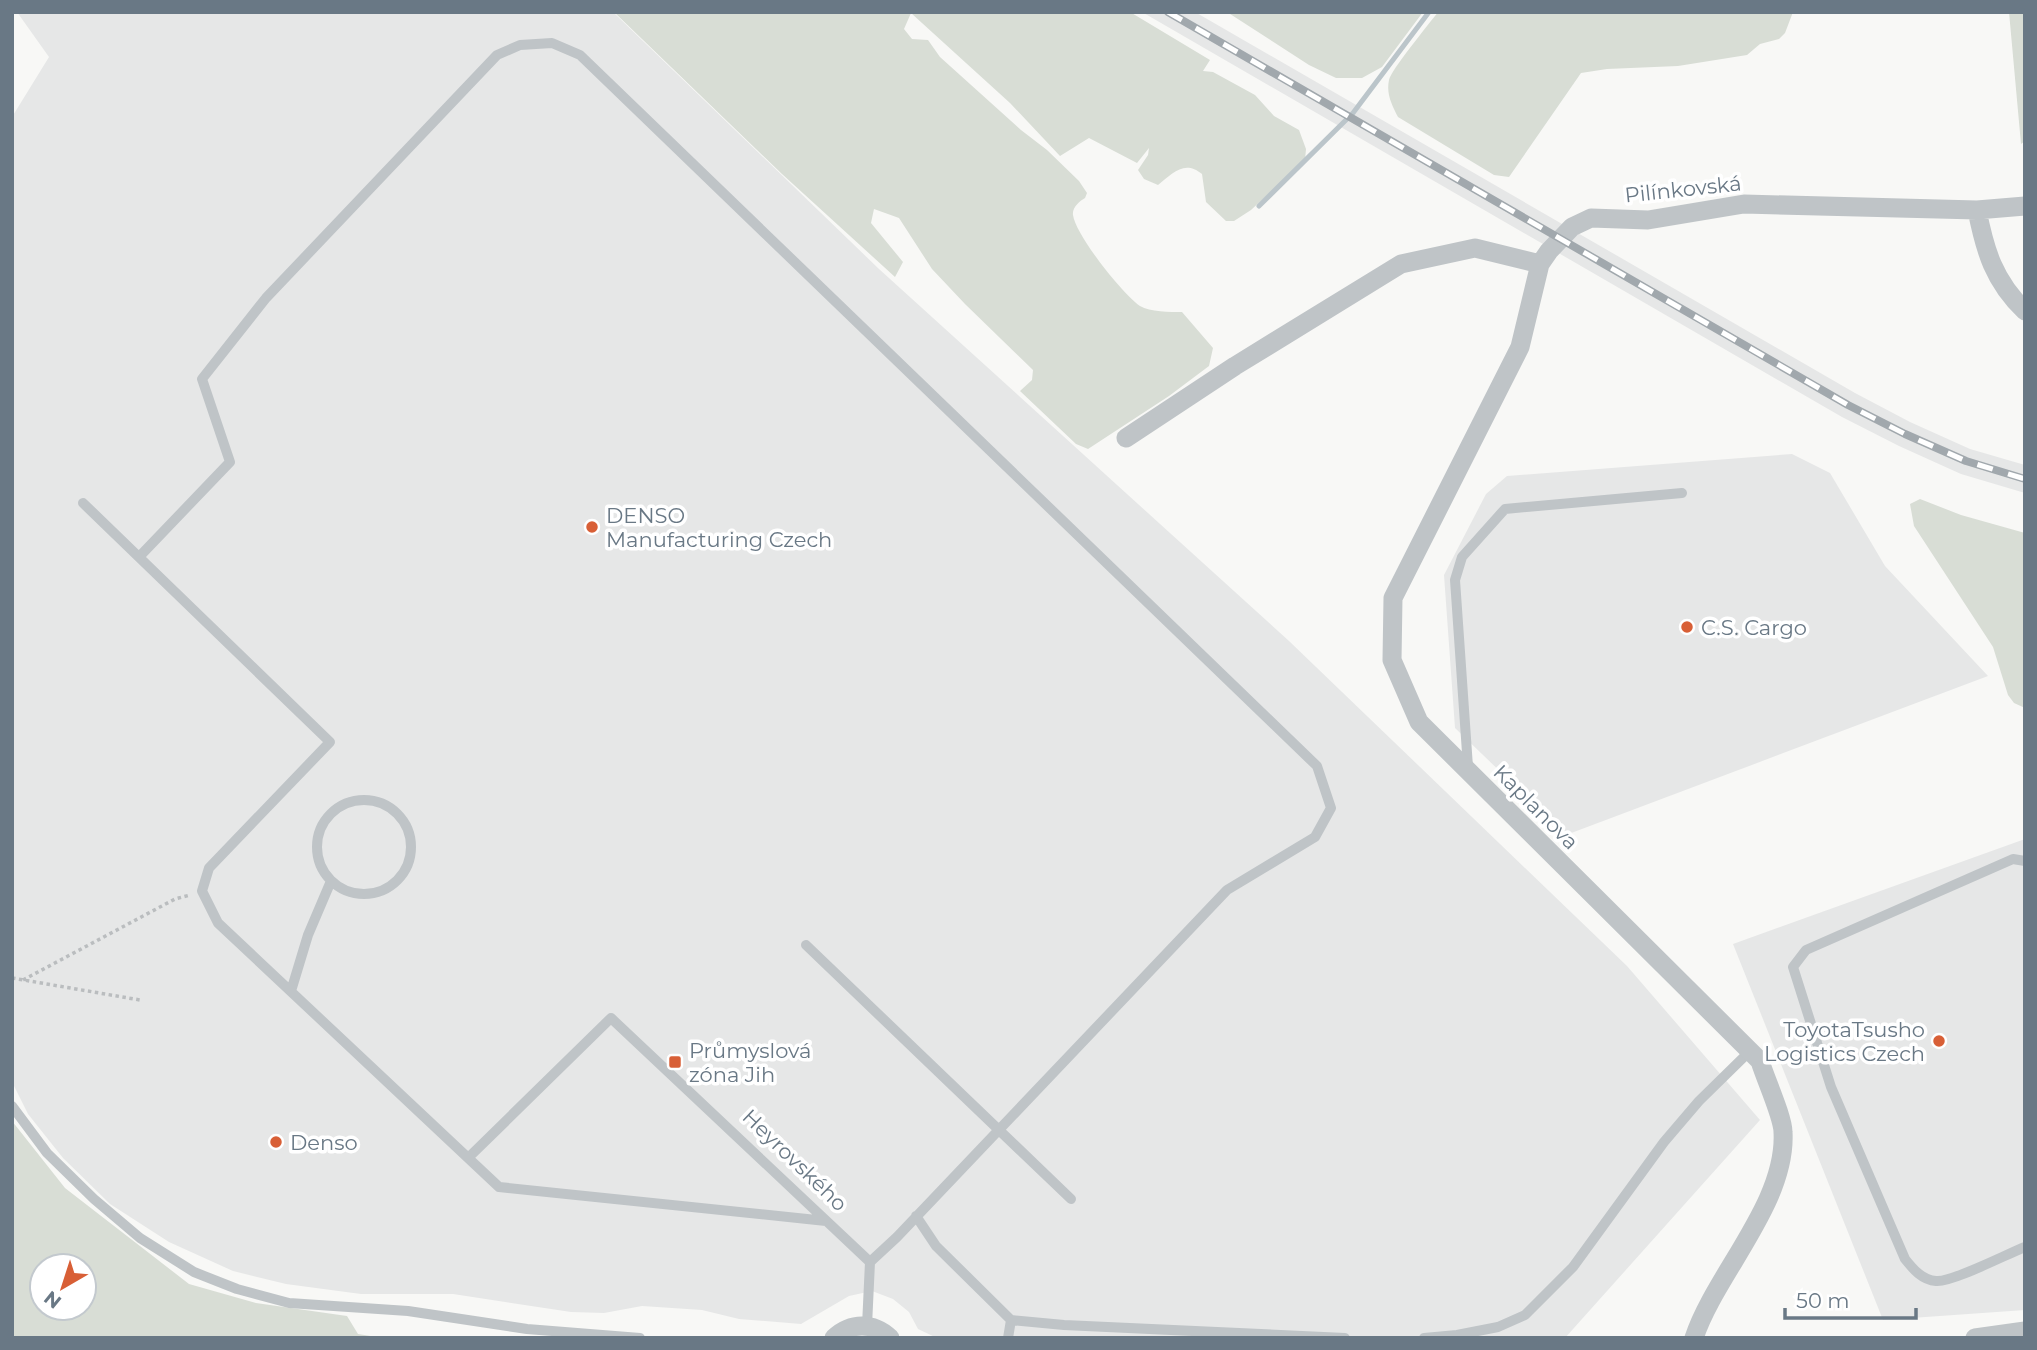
<svg xmlns="http://www.w3.org/2000/svg" width="2037" height="1350" viewBox="0 0 2037 1350" font-family="Montserrat,sans-serif">
	<rect width="100%" height="100%" fill="#f8f8f6"/>
	<path fill="#e6e7e7" d="M 17,12 L 613,12 L 879,269 L 1289,641 L 1627,966 L 1760,1120 L 1565,1338 L 937,1338 L 918,1329 L 909,1312 L 893,1299 L 872,1291 L 849,1296 L 801,1324 L 739,1319 L 702,1310 L 642,1306 L 604,1313 L 571,1312 L 453,1294 L 361,1294 L 286,1284 L 233,1271 L 169,1242 L 110,1204 L 63,1158 L 28,1114 L 12,1082 L 12,117 L 49,57 Z
		M 1142,12 L 1195,12 L 1855,393 L 1910,422 L 1970,449 L 2025,465 L 2025,493 L 1961,474 L 1899,446 L 1842,417 Z
		M 1792,454 L 1830,473 L 1885,566 L 1988,676 L 1566,835 L 1455,728 L 1444,575 L 1486,494 L 1507,476 Z
		M 2025,839 L 2025,1310 L 1883,1320 L 1733,944 Z"/>
	<path fill="#d8ddd5" fill-rule="evenodd" d="M 614,12 L 1130,12 L 1210,60 L 1203,71 L 1213,72 L 1255,95 L 1274,116 L 1299,130 L 1306,149 L 1305,160 L 1251,210 L 1234,221 L 1226,221 L 1206,202 L 1202,174 C 1184,159 1172,174 1158,185 L 1144,179 L 1138,170 L 1148,155 L 1149,148 L 1137,163 L 1089,138 L 1060,156 L 1010,103 L 911,13 L 904,29 L 912,39 L 928,40 L 940,57 L 1021,130 L 1047,150 L 1079,181 L 1087,193 L 1085,198 C 1080,201 1072,207 1073,215 C 1076,236 1122,293 1140,306 C 1150,312 1170,312 1182,312 L 1213,348 L 1209,366 L 1169,396 L 1088,449 L 1076,444 L 1020,391 L 1032,380 L 1033,370 L 965,304 L 932,269 L 899,218 L 874,209 L 871,223 L 903,262 L 895,277 L 782,174 Z
		M 1227,12 L 1423,12 L 1382,67 L 1362,78 L 1336,78 L 1309,65 Z
		M 1438,12 L 1793,12 L 1785,33 L 1779,39 L 1760,44 L 1747,55 L 1678,66 L 1607,69 L 1581,73 L 1509,177 L 1494,175 L 1398,117 C 1392,105 1386,94 1389,80 C 1391,70 1429,24 1438,12 Z
		M 2009,12 L 2025,12 L 2025,141 L 2021,144 Z
		M 1920,499 L 1961,515 L 2025,533 L 2025,708 L 2014,703 L 2008,695 L 1993,647 L 1914,526 L 1910,504 Z
		M 12,1121 L 65,1188 L 189,1284 L 256,1303 L 347,1316 L 358,1334 L 383,1338 L 12,1338 ZM 42,1266 L 84,1266 L 84,1308 L 42,1308 Z"/>
	<g fill="none" stroke-linecap="round" stroke-linejoin="round">
		<path stroke="#bbc5ca" stroke-width="5" d="M 1259,206 L 1353,113 L 1429,12"/>
		<path stroke="#babdbf" stroke-width="3.5" stroke-dasharray="3.5 3.5" stroke-linecap="butt" d="M 12,978 L 140,1000
			M 23,980 L 175,899 L 190,895"/>
		<path stroke="#bfc4c7" stroke-width="10" d="M 83,503 L 330,742 L 209,868 L 202,891 L 218,923 L 499,1187 L 826,1221
			M 139,557 L 230,462 L 202,379 L 266,298 L 497,55 L 520,45 L 552,43 L 580,55 L 1317,766 L 1331,808 L 1315,837 L 1227,890 L 897,1237 L 870,1262
			M 1468,767 L 1455,580 L 1462,557 L 1505,509 L 1682,493
			M317 847a47 47 0 1 1 94 0a47 47 0 1 1-94 0Z
			M 2025,861 L 2013,859 L 1806,950 L 1793,967 L 1831,1087 L 1905,1259 C 1913,1269 1922,1280 1936,1281 C 1951,1283 2007,1254 2025,1247
			M 806,945 L 1071,1199
			M 291,991 L 308,935 L 331,881
			M 12,1106 L 47,1153 L 94,1199 L 140,1238 L 194,1272 L 237,1289 L 289,1303 L 408,1311 L 527,1329 L 640,1338
			M 468,1158 L 611,1018 L 870,1262 L 867,1326
			M 916,1216 L 936,1246 L 1011,1320 L 1008,1338
			M 1011,1320 L 1064,1325 L 1345,1338
			M 1424,1338 L 1457,1335 L 1498,1327 L 1525,1315 L 1573,1267 L 1664,1142 L 1699,1101 L 1750,1051"/>
		<path stroke="#bfc4c7" stroke-width="19" d="M 1977,210 C 1985,251 1994,281 2025,311
			M 1126,438 L 1235,366 L 1401,264 L 1475,248 L 1540,264
			M 834,1338 C 851,1322 873,1322 890,1338
			M 1694,1338 C 1715,1274 1787,1203 1783,1132 C 1783,1117 1765,1078 1760,1061 L 1419,722 L 1392,660 L 1393,598 L 1520,347 L 1540,264 L 1549,251 L 1572,227 L 1591,218 L 1648,220 L 1744,204 L 1977,210 L 2025,206
			M 1975,1338 L 2025,1331"/>
		<g stroke="#a1a8ad" stroke-width="8">
			<path id="rail" d="M 1168,12 L 1848,405 L 1905,434 L 1966,461 L 2025,479"/>
		</g>
		<use href="#rail" stroke="#fff" stroke-width="5" stroke-dasharray="16" stroke-linecap="butt"/>
	</g>
	<g fill="#d85f36" stroke="#fff" stroke-width="2.5">
		<circle cx="592" cy="527" r="7"/>
		<circle cx="1687" cy="627" r="7"/>
		<circle cx="1939" cy="1041" r="7"/>
		<rect x="668" y="1055" width="14" height="14" rx="3.5"/>
		<circle cx="276" cy="1142" r="7"/>
	</g>
	<g text-anchor="middle" dominant-baseline="central" stroke-width="7" stroke-linejoin="round" paint-order="stroke">
		<g font-size="21" fill="#697885" stroke="#fff">
			<text transform="translate(1683 189) rotate(-6)">Pilínkovská</text>
			<text transform="translate(1536 807) rotate(45)">Kaplanova</text>
			<text transform="translate(795 1160) rotate(44)">Heyrovského</text>
		</g>
		<g font-size="21" fill="#697885" stroke="#fff" text-anchor="start">
			<text x="606" y="515">DENSO<tspan x="606" dy="24">Manufacturing Czech</tspan></text>
			<text x="1701" y="627">C.S. Cargo</text>
			<text x="1925" y="1029" text-anchor="end">ToyotaTsusho<tspan x="1925" dy="24">Logistics Czech</tspan></text>
			<text x="689" y="1050">Průmyslová<tspan x="689" dy="24">zóna Jih</tspan></text>
			<text x="290" y="1142">Denso</text>
		</g>
	</g>
	<rect width="2037" height="1350" fill="none" stroke="#697885" stroke-width="28"/>
	<g transform="translate(63 1287) rotate(219)"><circle r="33" fill="#ffffff" stroke="#c3c9ce" stroke-width="2"/>
	<path d="M0-5L12 26L0 18L-12 26Z" fill="#d85f36"/>
	<text y="-10" font-size="19" font-weight="bold" text-anchor="middle" fill="#697885">N</text>
	</g>
	<path d="M1785 1308v10h131v-10" fill="none" stroke="#697885" stroke-width="3.5"/>
	<text x="1796" y="1308" font-size="21" fill="#697885" stroke="#ffffff" stroke-width="5" paint-order="stroke">50 m</text>
</svg>
